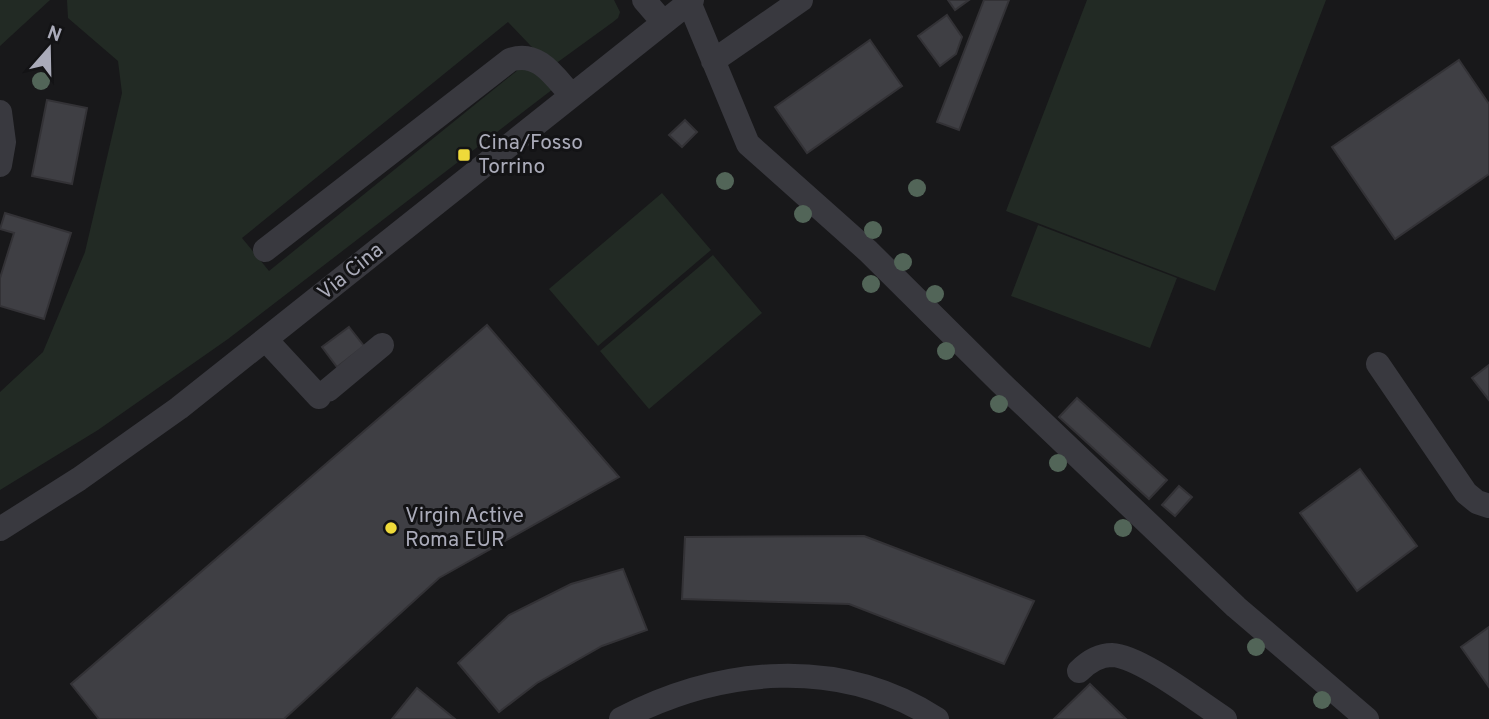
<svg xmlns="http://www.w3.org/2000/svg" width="1489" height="719" viewBox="0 0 1489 719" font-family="Overpass,sans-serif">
	<rect width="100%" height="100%" fill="#18181a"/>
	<path fill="#222a24" d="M 0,0 L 50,0 L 0,46 Z
		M 67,0 L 614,0 L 620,12 L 618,18 L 613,22 L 551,67 L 508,22 L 242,238 L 269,271 L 529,61 L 553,89 L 228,339 L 98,430 L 0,490 L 0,392 L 43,352 L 85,252 L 122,93 L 118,61 L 68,18 Z
		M 1087,0 L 1326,0 L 1215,291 L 1006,211 Z
		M 662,193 L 711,250 L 598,346 L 549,289 Z
		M 1038,225 L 1177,278 L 1150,348 L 1011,296 Z
		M 713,255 L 762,313 L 649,409 L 600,351 Z"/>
	<path fill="#3f3f44" stroke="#333236" stroke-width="2" d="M 948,0 L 969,0 L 955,10 Z
		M 984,0 L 1009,0 L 959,130 L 937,122 Z
		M 947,15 L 962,37 L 956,54 L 940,66 L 918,36 Z
		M 870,40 L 902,86 L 807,153 L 775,107 Z
		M 1459,60 L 1489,104 L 1489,174 L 1395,239 L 1332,147 Z
		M 47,100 L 87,108 L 72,184 L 32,176 Z
		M 685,120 L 697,132 L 682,147 L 669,135 Z
		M 5,213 L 71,233 L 44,319 L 0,306 L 0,278 L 14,233 L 0,229 Z
		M 487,325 L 619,477 L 439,578 L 284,719 L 99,719 L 71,684 Z
		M 349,327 L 364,346 L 337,367 L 322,347 Z
		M 1489,365 L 1489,400 L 1472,378 Z
		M 1077,398 L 1167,480 L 1149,499 L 1059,417 Z
		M 1360,469 L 1417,546 L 1357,591 L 1300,513 Z
		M 1179,486 L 1192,497 L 1175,516 L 1162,505 Z
		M 864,536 L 1034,601 L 1004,664 L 849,604 L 682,599 L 685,537 Z
		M 623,569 L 647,630 L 602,646 L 537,683 L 499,712 L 458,663 L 509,615 L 571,584 Z
		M 1489,627 L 1489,687 L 1461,647 Z
		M 1090,684 L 1126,719 L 1054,719 Z
		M 417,688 L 455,719 L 392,719 Z"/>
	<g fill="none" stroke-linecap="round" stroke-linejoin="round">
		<path stroke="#39393f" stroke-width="24" d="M 644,0 L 663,22
			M 689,2 L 748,144 L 868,251 L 1001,383 L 1236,607 L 1367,719
			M 713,61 L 801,0
			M 0,112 L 4,142 L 0,165
			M 265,250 L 510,60 C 538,50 554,76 571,95
			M 266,340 L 319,397
			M 1378,364 L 1466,493 L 1477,502 L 1489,506
			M 328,390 L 382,345
			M 0,529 L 79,479 L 179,408 L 692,0
			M 1079,671 C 1088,662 1098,655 1112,655 C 1140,656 1200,703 1225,719
			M 621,719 C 721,667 839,656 937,719"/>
	</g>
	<g fill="#526558">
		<circle cx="41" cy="81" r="9"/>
		<circle cx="725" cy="181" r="9"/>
		<circle cx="917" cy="188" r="9"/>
		<circle cx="803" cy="214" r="9"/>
		<circle cx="873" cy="230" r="9"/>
		<circle cx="903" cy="262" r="9"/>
		<circle cx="871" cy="284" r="9"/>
		<circle cx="935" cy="294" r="9"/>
		<circle cx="946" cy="351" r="9"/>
		<circle cx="999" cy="404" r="9"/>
		<circle cx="1058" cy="463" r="9"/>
		<circle cx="1123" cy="528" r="9"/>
		<circle cx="1256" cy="647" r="9"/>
		<circle cx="1322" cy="700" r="9"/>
	</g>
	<g fill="#efda3a" stroke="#131315" stroke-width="2.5">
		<rect x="457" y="148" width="14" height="14" rx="3.5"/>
		<circle cx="391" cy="528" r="7"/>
	</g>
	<g text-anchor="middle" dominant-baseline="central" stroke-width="6" stroke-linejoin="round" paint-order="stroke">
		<g font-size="21" fill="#aaabb9" stroke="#131315" text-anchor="start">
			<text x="478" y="143">Cina/Fosso<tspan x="478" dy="24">Torrino</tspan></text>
			<text x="405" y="516">Virgin Active<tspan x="405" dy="24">Roma EUR</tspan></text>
		</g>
		<g font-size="21" fill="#aaabb9" stroke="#131315">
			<text transform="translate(351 272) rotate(-39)">Via Cina</text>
		</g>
	</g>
	<g transform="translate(49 49) rotate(20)" stroke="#131315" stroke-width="5" paint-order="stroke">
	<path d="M0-5L12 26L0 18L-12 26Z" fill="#aaabb9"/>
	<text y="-10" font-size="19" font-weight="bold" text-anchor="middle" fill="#aaabb9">N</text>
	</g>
</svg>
